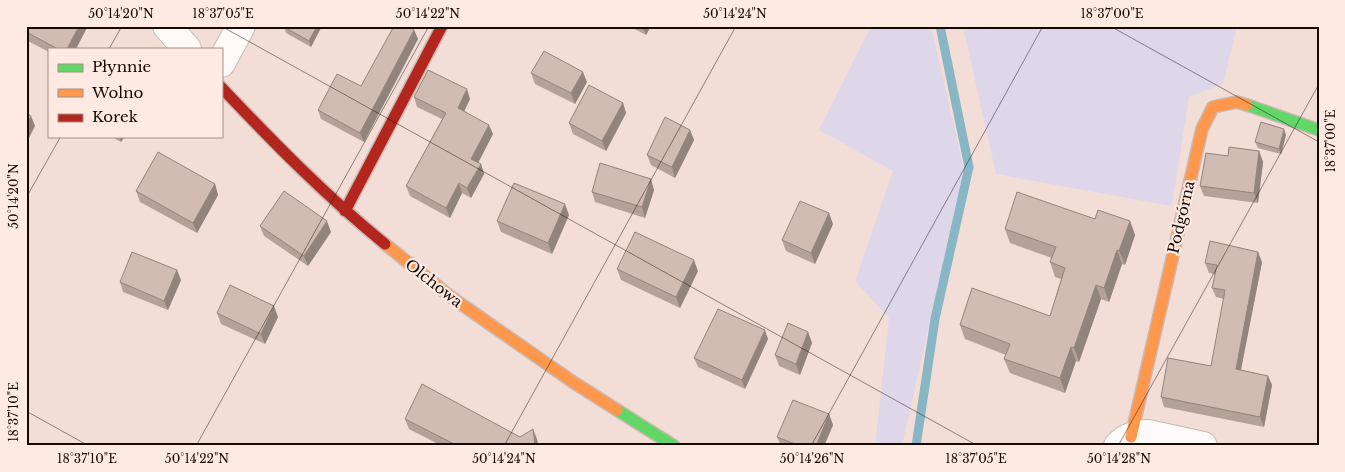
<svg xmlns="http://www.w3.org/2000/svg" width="1345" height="472" viewBox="0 0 1345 472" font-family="'Libre Baskerville',serif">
	<rect width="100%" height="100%" fill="#f2ded6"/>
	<path fill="#ded7ea" d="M 871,26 L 931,26 L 964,169 L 902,446 L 875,446 L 889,318 L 855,281 L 893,171 L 819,130 Z
		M 963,26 L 1237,26 L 1223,84 L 1189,97 L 1172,206 L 996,174 Z"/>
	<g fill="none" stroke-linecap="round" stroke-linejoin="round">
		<path stroke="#88b6c5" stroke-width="9" d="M 916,446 L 935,319 L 969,167 L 940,26"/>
		<g stroke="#cab9b2" stroke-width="30">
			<path id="street" d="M 167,26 L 187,49
				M 221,63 L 241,26
				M 1118,446 C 1126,437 1136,434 1148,434 L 1203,446"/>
		</g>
		<g stroke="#cab9b2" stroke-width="14">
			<path id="fast" d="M 1247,105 L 1319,130
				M 617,410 L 674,446"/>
		</g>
		<g stroke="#cab9b2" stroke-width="14">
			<path id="slow" d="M 385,244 L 451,297 L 573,382 L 617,410
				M 1131,437 L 1202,129 L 1213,107 L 1237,102 L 1247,105"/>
		</g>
		<g stroke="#cab9b2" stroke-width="14">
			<path id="jam" d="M 221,87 C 273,142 326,196 385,244
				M 345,211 L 442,26"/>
		</g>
		<use href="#street" stroke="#fdfaf9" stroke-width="28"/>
		<use href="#fast" stroke="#63d668" stroke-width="11"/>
		<use href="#slow" stroke="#ff974d" stroke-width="11"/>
		<use href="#jam" stroke="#b3261e" stroke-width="11"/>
	</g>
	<path fill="#b4a29a" d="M 26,26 L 76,49 L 49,49 L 49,52 L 26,40 Z
		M 284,26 L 322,26 L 311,47 L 286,33 L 284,27 Z
		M 629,26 L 651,26 L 646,35 Z
		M 414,30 L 418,39 L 364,142 L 321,119 L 318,110 L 361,86 Z
		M 531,73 L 587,82 L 575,104 L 535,84 Z
		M 414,97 L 470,99 L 464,111 L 493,134 L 478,162 L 481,164 L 484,174 L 471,198 L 462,193 L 450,218 L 410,196 L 406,186 L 442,119 L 417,107 Z
		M 623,103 L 626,113 L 606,151 L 573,134 L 569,123 Z
		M 690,130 L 694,140 L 675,178 L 651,165 L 647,155 Z
		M 1286,135 L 1281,154 L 1258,148 L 1255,142 Z
		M 110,136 L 125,136 L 121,142 Z
		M 1259,151 L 1263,162 L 1258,203 L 1204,196 L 1200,186 L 1228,156 Z
		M 215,184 L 218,195 L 197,233 L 140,202 L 136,191 Z
		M 654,190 L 645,218 L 595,202 L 592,192 Z
		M 569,215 L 552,254 L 501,232 L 497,221 Z
		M 1095,219 L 1130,221 L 1135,235 L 1125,265 L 1122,264 L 1109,302 L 1101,299 L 1079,362 L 1076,361 L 1065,393 L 1010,373 L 1004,359 L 1006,355 L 965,339 L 960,325 L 1050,316 L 1061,279 L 1055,277 L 1050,262 L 1052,258 L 1010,243 L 1005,229 Z
		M 833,224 L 815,264 L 786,251 L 782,240 Z
		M 260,226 L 331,232 L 308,266 L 264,236 Z
		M 1262,262 L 1241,370 L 1268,376 L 1272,385 L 1264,427 L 1164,407 L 1161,397 L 1211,366 L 1224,299 L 1216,297 L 1212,288 L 1215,274 L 1209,273 L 1205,263 Z
		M 617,269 L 698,271 L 680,308 L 621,280 Z
		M 181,280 L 168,310 L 123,292 L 120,282 Z
		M 217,313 L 278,317 L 265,344 L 221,324 Z
		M 808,332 L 812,343 L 800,375 L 779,366 L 775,355 Z
		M 768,339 L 745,389 L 698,367 L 694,358 Z
		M 829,414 L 833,425 L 824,446 L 781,446 L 777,437 Z
		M 405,419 L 537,439 L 538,446 L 442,446 L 409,429 Z"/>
	<path fill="#92847d" d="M 79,26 L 88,26 L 76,49 L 67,49 Z
		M 317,26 L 322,26 L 311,47 L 309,41 Z
		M 646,26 L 651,26 L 646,35 L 644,30 Z
		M 414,30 L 418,39 L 364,142 L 360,133 Z
		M 583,72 L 587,82 L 575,104 L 571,93 Z
		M 467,89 L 470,99 L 461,118 L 458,108 Z
		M 623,103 L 626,113 L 606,151 L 602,141 Z
		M 31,116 L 35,126 L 26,144 L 26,126 Z
		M 489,125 L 493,134 L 475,169 L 471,159 Z
		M 1284,129 L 1286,135 L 1281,154 L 1279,149 Z
		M 690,130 L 694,140 L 675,178 L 672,167 Z
		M 119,136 L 125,136 L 121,142 Z
		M 1259,151 L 1263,162 L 1258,203 L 1254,193 Z
		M 481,164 L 484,174 L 471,198 L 467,188 Z
		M 651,179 L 654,190 L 645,218 L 642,207 Z
		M 459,183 L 462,193 L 450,218 L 446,208 Z
		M 215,184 L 218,195 L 197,233 L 193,223 Z
		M 565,204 L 569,215 L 552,254 L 548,243 Z
		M 829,213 L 833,224 L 815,264 L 811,253 Z
		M 327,221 L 331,232 L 308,266 L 304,256 Z
		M 1130,221 L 1135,235 L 1125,265 L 1119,251 Z
		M 1117,250 L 1122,264 L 1109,302 L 1104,288 Z
		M 1258,252 L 1262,262 L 1239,379 L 1236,369 Z
		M 694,260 L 698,271 L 680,308 L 676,297 Z
		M 177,270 L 181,280 L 168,310 L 164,301 Z
		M 1096,285 L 1101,299 L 1079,362 L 1074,348 Z
		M 274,306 L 278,317 L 265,344 L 261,334 Z
		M 765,330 L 768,339 L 745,389 L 742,380 Z
		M 808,332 L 812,343 L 800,375 L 796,364 Z
		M 1071,347 L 1076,361 L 1065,393 L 1060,378 Z
		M 1268,376 L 1272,385 L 1264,427 L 1260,417 Z
		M 829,414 L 833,425 L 824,446 L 816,446 Z
		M 533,429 L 537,439 L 538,446 L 535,446 Z"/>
	<path fill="#d1bcb3" stroke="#92847d" d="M 26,26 L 79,26 L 67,49 L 58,49 L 26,32 Z
		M 284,26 L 317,26 L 309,41 L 284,27 Z
		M 394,26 L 409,26 L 414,30 L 360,133 L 318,110 L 337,74 L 361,86 Z
		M 637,26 L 646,26 L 644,30 Z
		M 544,51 L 583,72 L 571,93 L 531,73 Z
		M 428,70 L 467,89 L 458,108 L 489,125 L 471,159 L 481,164 L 467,188 L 459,183 L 446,208 L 406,186 L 446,113 L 414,97 Z
		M 589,85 L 623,103 L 602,141 L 569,123 Z
		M 26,113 L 31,116 L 26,126 Z
		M 665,117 L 690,130 L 672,167 L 647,155 Z
		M 1261,122 L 1284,129 L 1279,149 L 1255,142 Z
		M 1229,147 L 1259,151 L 1254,193 L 1200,186 L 1206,153 L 1228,156 Z
		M 158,152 L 215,184 L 193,223 L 136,191 Z
		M 600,163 L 651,179 L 642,207 L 592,192 Z
		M 514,183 L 565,204 L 548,243 L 497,221 Z
		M 284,191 L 327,221 L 304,256 L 260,226 Z
		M 1017,192 L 1095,219 L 1098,210 L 1130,221 L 1119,251 L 1117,250 L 1104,288 L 1096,285 L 1074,348 L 1071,347 L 1060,378 L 1004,359 L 1010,344 L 960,325 L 972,288 L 1050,316 L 1065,268 L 1050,262 L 1056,247 L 1005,229 Z
		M 800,201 L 829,213 L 811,253 L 782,240 Z
		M 635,232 L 694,260 L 676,297 L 617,269 Z
		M 1210,241 L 1258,252 L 1236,369 L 1268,376 L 1260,417 L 1161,397 L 1168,358 L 1211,366 L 1225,290 L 1212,288 L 1217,265 L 1205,263 Z
		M 132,252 L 177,270 L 164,301 L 120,282 Z
		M 230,285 L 274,306 L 261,334 L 217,313 Z
		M 718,309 L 765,330 L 742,380 L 694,358 Z
		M 788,323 L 808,332 L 796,364 L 775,355 Z
		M 422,384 L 520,437 L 533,429 L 535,445 L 537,446 L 458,446 L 405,419 Z
		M 793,400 L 829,414 L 816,446 L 800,446 L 777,437 Z"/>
	<path fill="none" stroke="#160803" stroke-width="1" stroke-opacity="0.45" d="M 221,26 L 978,446M 1110,26 L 1319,142M 109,49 L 122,26M 26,198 L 61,136M 26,411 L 89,446M 196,446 L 429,26M 504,446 L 736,26M 811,446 L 1043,26M 1118,446 L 1319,84"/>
	<g text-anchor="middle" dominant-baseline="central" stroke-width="4.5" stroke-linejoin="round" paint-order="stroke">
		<g font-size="15" fill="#160803" stroke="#feeae3">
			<text transform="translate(1181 217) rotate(-77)">Podgórna</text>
			<text transform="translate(434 283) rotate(38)">Olchowa</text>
		</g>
	</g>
	<rect width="1345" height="472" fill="none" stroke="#feeae3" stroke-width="55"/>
	<rect x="48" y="48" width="175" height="90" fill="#feeae3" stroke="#a19089"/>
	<rect x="58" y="64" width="25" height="8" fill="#63d668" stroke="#a19089"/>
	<text x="92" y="72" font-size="15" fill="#160803">Płynnie</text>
	<rect x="58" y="89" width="25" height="8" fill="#ff974d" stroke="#a19089"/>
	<text x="92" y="98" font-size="15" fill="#160803">Wolno</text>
	<rect x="58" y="114" width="25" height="8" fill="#b3261e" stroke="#a19089"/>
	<text x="92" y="122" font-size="15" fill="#160803">Korek</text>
	<rect x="28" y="28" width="1290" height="416" fill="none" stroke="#160803" stroke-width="2"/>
	<g font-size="12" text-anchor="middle" fill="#160803">
		<text x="121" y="18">50°14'20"N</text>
		<text x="223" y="18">18°37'05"E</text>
		<text x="428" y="18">50°14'22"N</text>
		<text x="735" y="18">50°14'24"N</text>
		<text x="1112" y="18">18°37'00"E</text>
		<text transform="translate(1331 141) rotate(-90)" y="4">18°37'00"E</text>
		<text transform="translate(14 196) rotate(-90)" y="4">50°14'20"N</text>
		<text transform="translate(14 412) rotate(-90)" y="4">18°37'10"E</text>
		<text x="87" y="463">18°37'10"E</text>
		<text x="197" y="463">50°14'22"N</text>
		<text x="504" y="463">50°14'24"N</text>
		<text x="812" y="463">50°14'26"N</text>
		<text x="976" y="463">18°37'05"E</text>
		<text x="1119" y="463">50°14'28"N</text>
	</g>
</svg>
